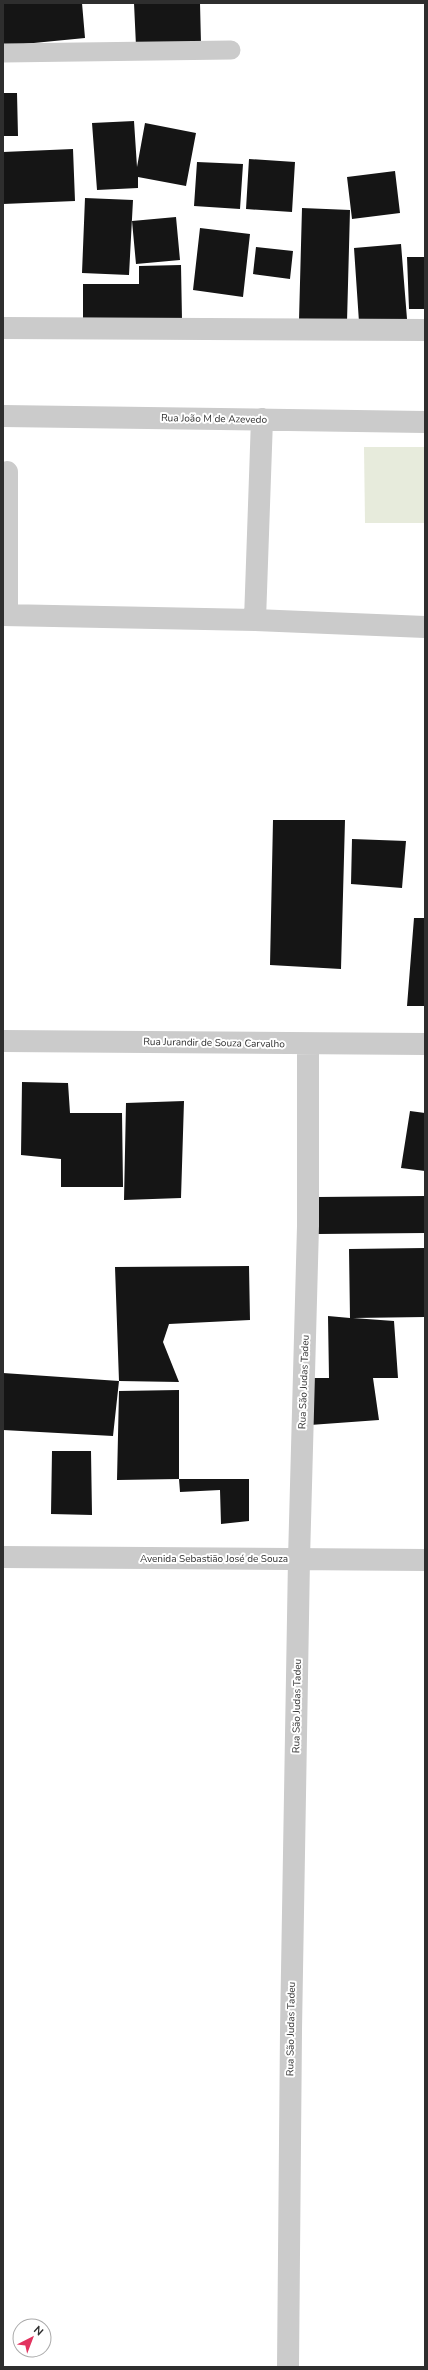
<svg xmlns="http://www.w3.org/2000/svg" width="428" height="2370" viewBox="0 0 428 2370" font-family="'Nunito Sans',sans-serif">
	<rect width="100%" height="100%" fill="#fff"/>
	<path fill="#e7ebdc" d="M 364,447 L 425,447 L 425,523 L 365,523 Z"/>
	<path fill="#151515" d="M 3,3 L 82,3 L 85,38 L 3,46 Z
		M 134,3 L 200,3 L 201,44 L 136,46 Z
		M 3,93 L 17,93 L 18,136 L 3,136 Z
		M 134,121 L 137,167 L 145,123 L 196,133 L 186,186 L 138,177 L 138,188 L 97,190 L 92,123 Z
		M 73,149 L 75,201 L 3,204 L 3,152 Z
		M 249,159 L 295,162 L 292,212 L 246,209 Z
		M 197,162 L 243,164 L 240,209 L 194,206 Z
		M 395,171 L 400,213 L 352,219 L 347,177 Z
		M 85,198 L 133,200 L 129,275 L 82,273 Z
		M 302,208 L 350,210 L 347,322 L 299,320 Z
		M 176,217 L 180,260 L 136,264 L 132,221 Z
		M 200,228 L 250,234 L 243,297 L 193,290 Z
		M 401,244 L 407,319 L 359,322 L 354,248 Z
		M 256,247 L 293,251 L 290,279 L 253,274 Z
		M 407,257 L 425,257 L 425,309 L 409,309 Z
		M 181,265 L 182,320 L 83,320 L 83,284 L 139,284 L 139,266 Z
		M 273,820 L 345,820 L 341,969 L 270,965 Z
		M 352,839 L 406,841 L 402,888 L 351,884 Z
		M 414,918 L 425,918 L 425,1006 L 407,1006 Z
		M 22,1082 L 68,1083 L 70,1113 L 122,1113 L 123,1187 L 61,1187 L 61,1159 L 21,1155 Z
		M 184,1101 L 181,1198 L 124,1200 L 126,1103 Z
		M 410,1111 L 425,1113 L 425,1171 L 401,1168 Z
		M 425,1196 L 425,1233 L 318,1234 L 318,1197 Z
		M 425,1248 L 425,1317 L 353,1318 L 394,1321 L 398,1378 L 373,1378 L 379,1420 L 310,1425 L 309,1378 L 329,1378 L 328,1316 L 350,1318 L 349,1249 Z
		M 249,1266 L 250,1320 L 169,1324 L 163,1342 L 179,1382 L 119,1381 L 113,1436 L 3,1430 L 3,1373 L 119,1381 L 115,1267 Z
		M 179,1390 L 179,1479 L 117,1480 L 119,1391 Z
		M 52,1451 L 91,1451 L 92,1515 L 51,1514 Z
		M 179,1479 L 249,1479 L 249,1521 L 221,1524 L 220,1490 L 180,1492 Z"/>
	<g fill="none" stroke-linecap="round" stroke-linejoin="round">
		<path stroke="#cbcbcb" stroke-width="19" d="M 3,53 L 231,50"/>
		<path stroke="#cbcbcb" stroke-width="22" d="M 3,328 L 425,330
			M 3,416 L 425,422
			M 7,472 L 7,615
			M 3,615 L 255,620 L 425,627
			M 255,620 L 262,419
			M 3,1041 L 425,1044
			M 3,1557 L 425,1560
			M 288,2367 L 291,2030 L 299,1559 L 308,1226 L 308,1044"/>
	</g>
	<g text-anchor="middle" dominant-baseline="central" stroke-width="4" stroke-linejoin="round" paint-order="stroke">
		<g font-size="10" fill="#2e2e2e" stroke="#fff">
			<text transform="translate(214 419) rotate(1)">Rua João M de Azevedo</text>
			<text transform="translate(214 1043) rotate(1)">Rua Jurandir de Souza Carvalho</text>
			<text transform="translate(304 1382) rotate(-88)">Rua São Judas Tadeu</text>
			<text x="214" y="1559">Avenida Sebastião José de Souza</text>
			<text transform="translate(297 1706) rotate(-89)">Rua São Judas Tadeu</text>
			<text transform="translate(291 2029) rotate(-89)">Rua São Judas Tadeu</text>
		</g>
	</g>
	<rect width="428" height="2370" fill="none" stroke="#2e2e2e" stroke-width="8"/>
	<g transform="translate(32 2338) rotate(42)"><circle r="19" fill="#ffffff" stroke="#ababab"/>
	<path d="M0-3L7 15L0 10L-7 15Z" fill="#e2335f"/>
	<text y="-6" font-size="11" font-weight="bold" text-anchor="middle" fill="#2e2e2e">N</text>
	</g>
</svg>
